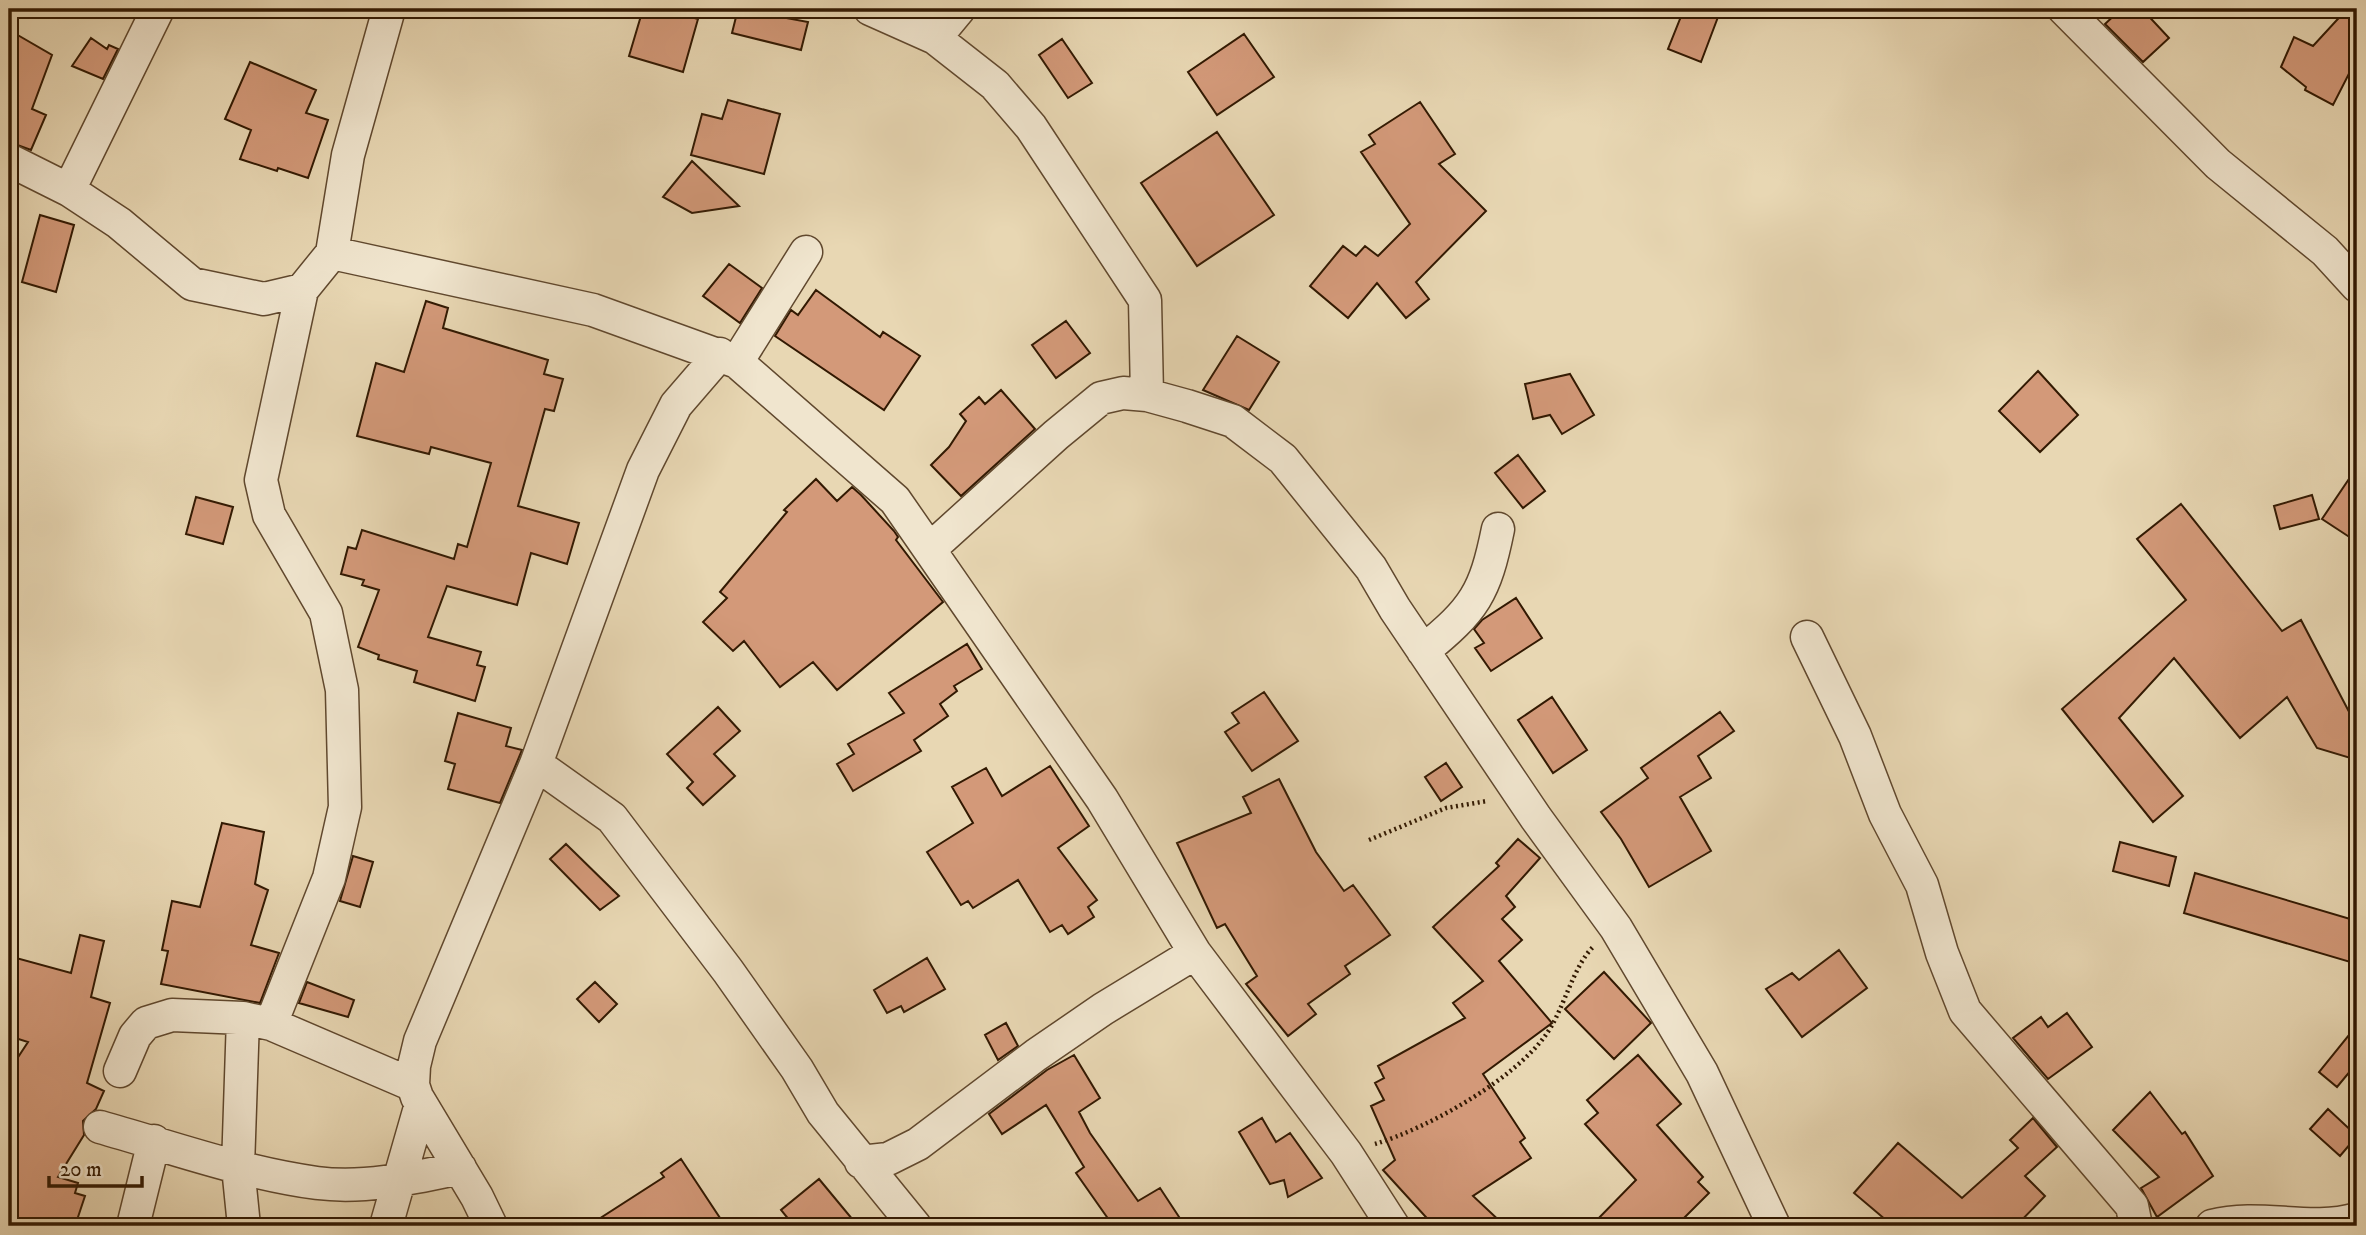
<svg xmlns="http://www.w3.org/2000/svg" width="2366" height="1235" viewBox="0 0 2366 1235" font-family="'IM FELL DW Pica',serif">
	<rect width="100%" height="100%" fill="#e8d7b3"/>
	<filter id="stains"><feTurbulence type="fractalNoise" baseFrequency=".00286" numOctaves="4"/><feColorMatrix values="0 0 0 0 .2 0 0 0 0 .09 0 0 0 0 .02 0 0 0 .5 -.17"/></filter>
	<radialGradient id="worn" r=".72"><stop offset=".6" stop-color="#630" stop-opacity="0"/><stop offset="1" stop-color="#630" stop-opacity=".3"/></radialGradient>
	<path fill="#d39979" stroke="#321902" stroke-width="2" d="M 643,9 L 664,9 L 698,19 L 683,72 L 629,56 Z
		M 738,9 L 808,22 L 801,50 L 732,33 Z
		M 1684,9 L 1721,9 L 1701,62 L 1668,49 Z
		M 2121,9 L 2142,9 L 2169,38 L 2143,62 L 2105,24 Z
		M 2347,9 L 2357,9 L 2357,58 L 2333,105 L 2305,90 L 2306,87 L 2281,67 L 2294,37 L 2313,46 Z
		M 9,30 L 52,55 L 32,109 L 46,115 L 31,150 L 9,142 Z
		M 1244,34 L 1274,77 L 1217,115 L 1188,72 Z
		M 91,38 L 107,49 L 109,45 L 118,49 L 103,79 L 72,66 Z
		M 1062,39 L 1092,83 L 1068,98 L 1039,55 Z
		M 250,62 L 316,90 L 306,113 L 328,120 L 308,178 L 278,168 L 277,171 L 240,159 L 251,130 L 225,119 Z
		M 728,100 L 780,114 L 764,174 L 691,155 L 702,114 L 722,119 Z
		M 1420,102 L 1455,154 L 1439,164 L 1486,211 L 1416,282 L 1429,299 L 1406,318 L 1377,283 L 1348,318 L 1310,286 L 1343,246 L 1356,256 L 1365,246 L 1378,256 L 1410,224 L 1361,152 L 1375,144 L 1369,135 Z
		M 1217,132 L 1274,215 L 1197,266 L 1141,183 Z
		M 692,161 L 739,206 L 692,213 L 663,197 Z
		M 40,215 L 74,225 L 56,292 L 22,282 Z
		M 729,264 L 762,288 L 740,323 L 703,296 Z
		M 816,290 L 880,337 L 883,332 L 920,356 L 884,410 L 775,336 L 791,310 L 798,315 Z
		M 426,301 L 448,308 L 443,328 L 548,360 L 544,374 L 563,379 L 554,411 L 545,409 L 518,506 L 579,523 L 567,564 L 531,553 L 517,605 L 447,586 L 428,637 L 481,652 L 477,665 L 485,667 L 475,701 L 414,682 L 417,671 L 378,659 L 379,655 L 358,647 L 379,590 L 362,585 L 364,580 L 341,574 L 348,547 L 356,549 L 362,530 L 454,559 L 458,544 L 467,547 L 491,463 L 431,447 L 429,454 L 357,436 L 376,363 L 404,372 Z
		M 1066,321 L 1090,353 L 1056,378 L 1032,345 Z
		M 1237,336 L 1279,362 L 1249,410 L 1203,390 Z
		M 2038,371 L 2078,415 L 2040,452 L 1999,411 Z
		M 1570,374 L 1594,415 L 1562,434 L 1550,415 L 1533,419 L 1525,384 Z
		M 1001,390 L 1035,429 L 961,496 L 931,465 L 949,447 L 966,421 L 960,414 L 979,397 L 985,404 Z
		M 1518,455 L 1545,491 L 1523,508 L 1495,473 Z
		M 2357,467 L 2357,542 L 2322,519 Z
		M 816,479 L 837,501 L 852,487 L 861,495 L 894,531 L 898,537 L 896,540 L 943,602 L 837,690 L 813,662 L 780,687 L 744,641 L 733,651 L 703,622 L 727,598 L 720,592 L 787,512 L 784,510 Z
		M 2312,495 L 2319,519 L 2280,529 L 2274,506 Z
		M 196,497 L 233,507 L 223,544 L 186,534 Z
		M 2181,504 L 2282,631 L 2301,620 L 2357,727 L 2357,760 L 2317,748 L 2287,697 L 2240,738 L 2174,658 L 2119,718 L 2183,796 L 2153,822 L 2062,709 L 2186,600 L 2137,539 Z
		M 1516,598 L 1542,638 L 1491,671 L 1475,648 L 1484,643 L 1474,629 L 1482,620 Z
		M 967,644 L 982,669 L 954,686 L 957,691 L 940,704 L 948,716 L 914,740 L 921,751 L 853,791 L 837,764 L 854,754 L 848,744 L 904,713 L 889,693 Z
		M 1264,692 L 1298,741 L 1252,771 L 1225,732 L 1239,723 L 1232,713 Z
		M 1552,697 L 1587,750 L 1553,773 L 1518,720 Z
		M 718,707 L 740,731 L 714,754 L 735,776 L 703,805 L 687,788 L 693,782 L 667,754 Z
		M 1720,712 L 1734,731 L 1698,756 L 1711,778 L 1680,797 L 1711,851 L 1649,887 L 1621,839 L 1601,812 L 1648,778 L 1641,768 Z
		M 458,713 L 511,728 L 506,746 L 522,750 L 500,803 L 448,789 L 455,764 L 445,761 Z
		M 1446,763 L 1462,787 L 1441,801 L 1425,777 Z
		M 1050,766 L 1089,826 L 1058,848 L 1097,900 L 1088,907 L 1094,917 L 1068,934 L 1062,925 L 1050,932 L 1018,880 L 973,908 L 968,901 L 961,905 L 927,852 L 973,823 L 952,787 L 986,768 L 1002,796 Z
		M 1279,779 L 1316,852 L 1344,891 L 1353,885 L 1390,935 L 1345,966 L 1350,974 L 1308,1004 L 1316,1014 L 1288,1036 L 1246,984 L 1257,976 L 1225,924 L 1217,928 L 1177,843 L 1251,813 L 1243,797 Z
		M 222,823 L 264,832 L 255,884 L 268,890 L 251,945 L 279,953 L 260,1003 L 161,984 L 168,951 L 162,950 L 172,901 L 200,907 Z
		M 1518,839 L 1540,858 L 1506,896 L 1515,907 L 1502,919 L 1522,940 L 1499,961 L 1552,1023 L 1483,1074 L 1525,1138 L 1520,1142 L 1531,1158 L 1473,1196 L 1505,1226 L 1434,1226 L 1383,1170 L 1395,1160 L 1371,1106 L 1384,1100 L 1375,1083 L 1384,1078 L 1378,1066 L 1465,1018 L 1453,1003 L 1483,981 L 1433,927 L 1499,866 L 1496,863 Z
		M 2120,842 L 2176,857 L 2169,886 L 2113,871 Z
		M 566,844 L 619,896 L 600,910 L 550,859 Z
		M 353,856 L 373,862 L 360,907 L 340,901 Z
		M 2195,873 L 2357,921 L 2357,964 L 2184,913 Z
		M 80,935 L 104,941 L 91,997 L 110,1003 L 87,1083 L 104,1091 L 96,1109 L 83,1121 L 84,1135 L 58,1177 L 78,1183 L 75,1193 L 85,1196 L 75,1226 L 35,1226 L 9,1219 L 9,1071 L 28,1042 L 9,1036 L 9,956 L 71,973 Z
		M 1839,950 L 1867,988 L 1802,1037 L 1766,989 L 1792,973 L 1799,980 Z
		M 927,958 L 945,989 L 904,1012 L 901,1006 L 887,1013 L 874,990 Z
		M 1604,972 L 1651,1023 L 1614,1059 L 1565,1009 Z
		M 307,982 L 354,1000 L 348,1017 L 299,1003 Z
		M 595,982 L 617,1004 L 599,1022 L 577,999 Z
		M 2067,1013 L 2092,1047 L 2048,1079 L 2013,1038 L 2041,1017 L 2048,1027 Z
		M 1006,1023 L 1018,1046 L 998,1060 L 985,1035 Z
		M 2357,1025 L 2357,1063 L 2337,1087 L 2319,1072 Z
		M 1074,1055 L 1100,1098 L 1079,1112 L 1090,1133 L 1138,1201 L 1160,1188 L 1185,1226 L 1100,1226 L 1109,1220 L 1076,1173 L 1084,1167 L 1046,1105 L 1002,1134 L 989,1114 L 1047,1070 Z
		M 1638,1055 L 1681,1104 L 1657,1125 L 1703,1177 L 1698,1182 L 1709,1193 L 1676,1226 L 1591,1226 L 1636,1180 L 1585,1124 L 1598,1113 L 1587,1100 Z
		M 2150,1092 L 2182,1134 L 2185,1132 L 2213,1176 L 2157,1217 L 2141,1188 L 2159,1177 L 2113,1130 Z
		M 2328,1109 L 2357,1136 L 2340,1156 L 2310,1129 Z
		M 1262,1118 L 1276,1142 L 1290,1133 L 1322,1178 L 1288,1197 L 1284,1180 L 1270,1184 L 1239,1132 Z
		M 2033,1118 L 2057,1147 L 2025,1176 L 2045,1196 L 2016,1226 L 1893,1226 L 1854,1193 L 1898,1143 L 1962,1198 L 2018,1148 L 2010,1140 Z
		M 681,1159 L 720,1218 L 707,1226 L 588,1226 L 664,1177 L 661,1173 Z
		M 819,1179 L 858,1226 L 794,1226 L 781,1210 Z"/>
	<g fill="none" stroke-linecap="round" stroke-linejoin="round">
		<g stroke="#60482e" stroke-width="35">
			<path id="minor" d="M 870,9 L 935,38 L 995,85 L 1031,127 L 1145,300 L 1147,395
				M 2064,9 L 2218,164 L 2325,251 L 2357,286
				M 935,38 L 959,9
				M 9,160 L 69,190 L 119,223 L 192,284 L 264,299 L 302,290 L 332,253 L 348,155 L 389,9
				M 69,190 L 158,9
				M 332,253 L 593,310 L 737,362 L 895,500 L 1102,799 L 1195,953 L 1346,1153 L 1393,1226
				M 737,362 L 806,252
				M 930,549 L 1056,435 L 1101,398 L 1123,393 L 1147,395 L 1187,406 L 1233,421 L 1283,459 L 1371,568 L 1395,609 L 1536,818 L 1616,928 L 1702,1073 L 1774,1226
				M 1807,637 L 1855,736 L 1885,814 L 1922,885 L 1942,953 L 1965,1011 L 2132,1206 L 2136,1226
				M 1423,651 C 1475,609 1485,593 1498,529
				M 536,764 L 612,818 L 728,971 L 797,1069 L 823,1113 L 915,1226
				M 243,1018 L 238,1167 L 244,1226
				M 271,1024 L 329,878 L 345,807 L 342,690 L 326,613 L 269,515 L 261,480 L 302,290
				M 120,1071 L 135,1036 L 146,1023 L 172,1015 L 243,1018 L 271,1024 L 413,1085
				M 100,1127 C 171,1147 243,1173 317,1183 C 365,1189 413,1178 460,1168
				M 861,1162 L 888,1159 L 918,1144 L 1036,1055 L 1103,1009 L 1195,953
				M 133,1226 L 154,1141
				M 386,1226 L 421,1104
				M 491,1226 L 477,1197 L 417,1097 L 413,1085 L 414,1066 L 420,1041 L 536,764 L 643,470 L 676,405 L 720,354
				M 2212,1226 C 2260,1213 2309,1233 2357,1219"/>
		</g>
		<path stroke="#321902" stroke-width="4.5" stroke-dasharray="2 3.5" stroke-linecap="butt" d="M 1369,840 L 1446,808 L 1487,801
			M 1375,1144 C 1428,1128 1512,1081 1545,1036 C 1564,1011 1572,967 1594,946"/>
		<use href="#minor" stroke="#f0e5ce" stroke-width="32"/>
	</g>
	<rect width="2366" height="1235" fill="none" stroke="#e8d7b3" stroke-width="35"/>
	<rect x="10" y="10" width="2345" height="1214" fill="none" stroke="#321902" stroke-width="3.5"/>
	<rect x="18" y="18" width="2331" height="1200" fill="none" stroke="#321902" stroke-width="2"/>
	<path d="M49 1176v10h93v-10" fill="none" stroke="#321902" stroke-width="3.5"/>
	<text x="60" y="1176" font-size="21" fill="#321902" stroke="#f0e5ce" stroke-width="5" paint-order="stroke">20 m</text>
	<rect width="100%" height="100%" filter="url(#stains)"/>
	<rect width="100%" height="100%" fill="url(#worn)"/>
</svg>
